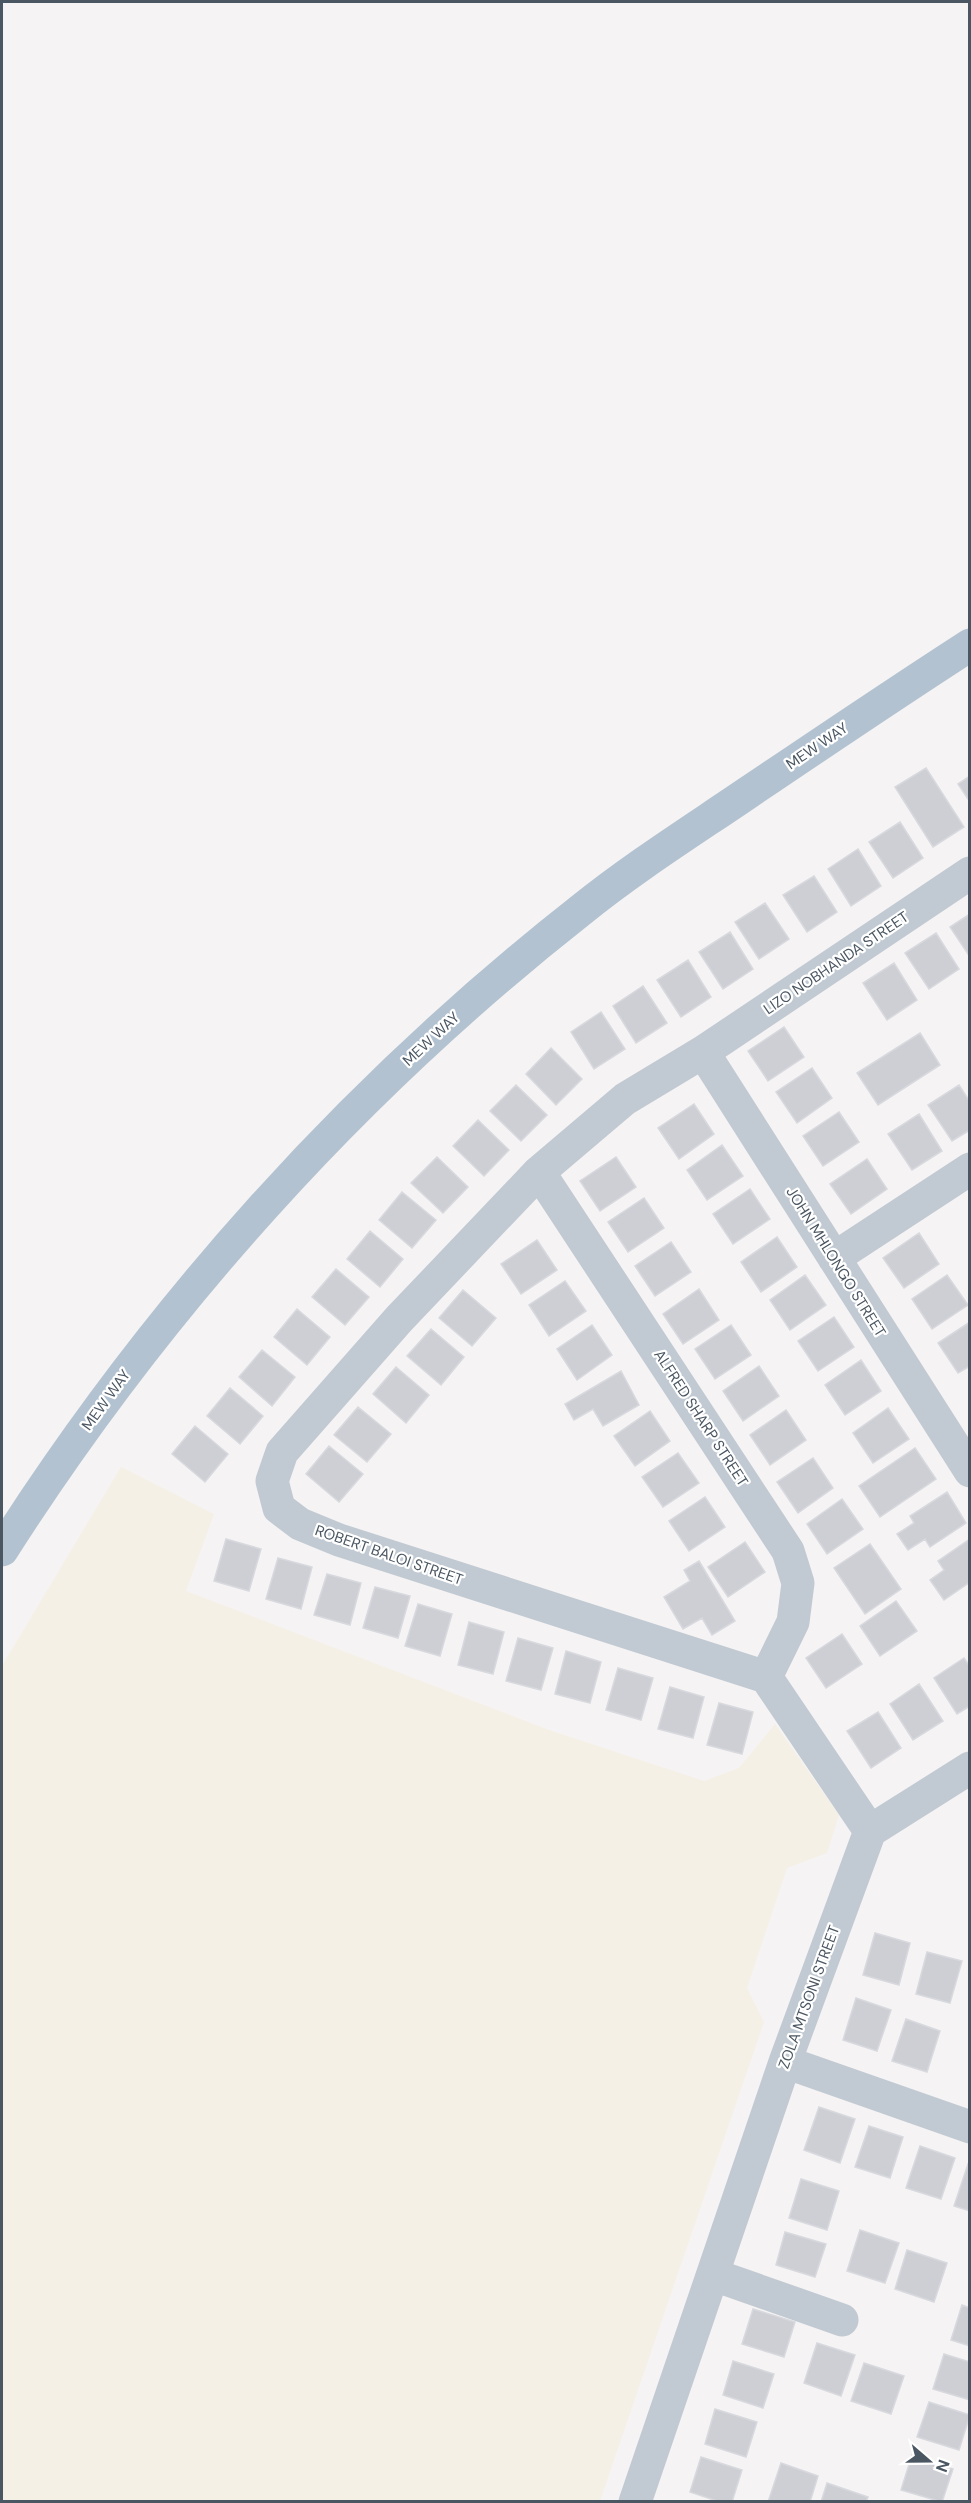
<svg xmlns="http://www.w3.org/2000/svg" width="971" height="2503" viewBox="0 0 971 2503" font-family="'DM Sans',sans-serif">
	<rect width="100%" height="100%" fill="#f5f3f3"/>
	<path fill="#f5f0e5" d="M 121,1467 L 214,1514 L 186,1591 L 549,1730 L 704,1781 L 739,1768 L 775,1724 L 839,1815 L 827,1853 L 787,1868 L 747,1988 L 764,2022 L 600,2501 L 2,2501 L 2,1666 Z"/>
	<path fill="#cdcfd5" stroke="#d7d9de" stroke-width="1.5" d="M 926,768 L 964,827 L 933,847 L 895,787 Z
		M 970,776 L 970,802 L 958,784 Z
		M 900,822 L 923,858 L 893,878 L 869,842 Z
		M 858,849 L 881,886 L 851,906 L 828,869 Z
		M 814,876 L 837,912 L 807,932 L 783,895 Z
		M 765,903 L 789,939 L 759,959 L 735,922 Z
		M 970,914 L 970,957 L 950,927 Z
		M 730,932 L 753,969 L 723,989 L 699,952 Z
		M 936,933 L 959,969 L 929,989 L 905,953 Z
		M 688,960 L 711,997 L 681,1017 L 657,980 Z
		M 894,963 L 917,1000 L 887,1020 L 863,983 Z
		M 643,986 L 667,1023 L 636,1043 L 613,1006 Z
		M 601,1012 L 625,1049 L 594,1069 L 571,1032 Z
		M 784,1027 L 804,1057 L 768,1081 L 748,1051 Z
		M 920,1033 L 940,1065 L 878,1105 L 857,1073 Z
		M 551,1048 L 582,1079 L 556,1105 L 526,1074 Z
		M 812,1068 L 832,1098 L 797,1123 L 776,1092 Z
		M 516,1085 L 547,1115 L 521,1141 L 490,1111 Z
		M 959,1085 L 970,1102 L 970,1130 L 952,1141 L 928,1105 Z
		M 694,1104 L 714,1134 L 679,1159 L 658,1128 Z
		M 839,1112 L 859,1142 L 823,1166 L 803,1136 Z
		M 919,1114 L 942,1151 L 912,1170 L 888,1134 Z
		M 478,1120 L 509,1150 L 484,1176 L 453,1146 Z
		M 722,1145 L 743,1176 L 707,1200 L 687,1170 Z
		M 437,1157 L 468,1187 L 443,1213 L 411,1183 Z
		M 616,1157 L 636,1187 L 600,1211 L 580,1181 Z
		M 867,1159 L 887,1189 L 851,1214 L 830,1184 Z
		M 750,1189 L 770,1219 L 733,1244 L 713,1214 Z
		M 402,1192 L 436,1220 L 412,1248 L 379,1220 Z
		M 644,1198 L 664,1228 L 628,1252 L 608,1222 Z
		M 370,1231 L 403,1259 L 380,1287 L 347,1259 Z
		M 919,1233 L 939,1264 L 904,1288 L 883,1258 Z
		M 777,1237 L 797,1267 L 761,1292 L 741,1262 Z
		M 537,1240 L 557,1270 L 521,1294 L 501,1264 Z
		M 671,1242 L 691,1272 L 655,1296 L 635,1266 Z
		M 336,1269 L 369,1297 L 345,1325 L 312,1297 Z
		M 805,1275 L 826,1305 L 790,1330 L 770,1300 Z
		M 947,1275 L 968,1305 L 932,1329 L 912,1299 Z
		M 565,1281 L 586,1311 L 549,1336 L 529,1305 Z
		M 699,1289 L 719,1320 L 683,1344 L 663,1314 Z
		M 463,1290 L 496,1318 L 472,1346 L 439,1318 Z
		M 297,1309 L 330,1337 L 307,1365 L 274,1337 Z
		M 834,1317 L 854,1347 L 818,1371 L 798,1341 Z
		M 970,1322 L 970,1366 L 958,1373 L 938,1343 Z
		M 592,1325 L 612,1355 L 577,1380 L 557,1349 Z
		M 731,1325 L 751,1355 L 715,1379 L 695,1349 Z
		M 431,1329 L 464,1357 L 441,1385 L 407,1356 Z
		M 262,1350 L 295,1377 L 272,1406 L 239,1377 Z
		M 861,1360 L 881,1391 L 845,1415 L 825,1385 Z
		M 759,1366 L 779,1396 L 743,1421 L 723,1391 Z
		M 396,1367 L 429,1395 L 406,1423 L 373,1394 Z
		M 621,1371 L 639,1405 L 603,1426 L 593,1409 L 574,1420 L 565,1404 Z
		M 230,1388 L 263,1416 L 240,1444 L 207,1416 Z
		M 358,1407 L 391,1434 L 367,1462 L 334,1435 Z
		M 888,1408 L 909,1439 L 873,1463 L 853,1433 Z
		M 786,1410 L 806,1440 L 770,1465 L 750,1435 Z
		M 650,1411 L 670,1441 L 635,1466 L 614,1436 Z
		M 195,1426 L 228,1454 L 205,1482 L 172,1454 Z
		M 329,1446 L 363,1474 L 339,1502 L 306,1474 Z
		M 915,1448 L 936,1479 L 880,1517 L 859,1486 Z
		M 678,1453 L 699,1483 L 663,1507 L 642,1477 Z
		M 813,1458 L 833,1488 L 798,1513 L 777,1482 Z
		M 947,1492 L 966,1523 L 930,1547 L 925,1539 L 908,1550 L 897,1534 L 914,1523 L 910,1516 Z
		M 705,1497 L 725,1527 L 689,1551 L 669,1521 Z
		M 842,1499 L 863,1529 L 827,1554 L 807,1524 Z
		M 226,1539 L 261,1549 L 249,1591 L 214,1581 Z
		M 970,1539 L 970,1582 L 944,1600 L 930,1580 L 944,1570 L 938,1561 Z
		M 745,1542 L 765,1572 L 728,1597 L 708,1567 Z
		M 870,1544 L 901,1589 L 865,1614 L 834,1568 Z
		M 278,1558 L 312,1567 L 301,1609 L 266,1599 Z
		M 699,1561 L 735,1621 L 712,1635 L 702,1618 L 683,1629 L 664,1597 L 690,1581 L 684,1570 Z
		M 327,1574 L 361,1583 L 350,1625 L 314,1615 Z
		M 375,1587 L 410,1596 L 398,1638 L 363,1628 Z
		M 896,1601 L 917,1631 L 880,1656 L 860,1626 Z
		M 418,1604 L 452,1614 L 440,1656 L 405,1646 Z
		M 469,1622 L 504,1632 L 493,1674 L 458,1665 Z
		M 842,1634 L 862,1664 L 826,1688 L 806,1658 Z
		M 518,1638 L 553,1648 L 541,1690 L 506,1681 Z
		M 566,1651 L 601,1662 L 590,1703 L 555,1694 Z
		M 964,1658 L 970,1667 L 970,1706 L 957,1714 L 934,1678 Z
		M 618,1668 L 653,1678 L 641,1720 L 606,1710 Z
		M 919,1684 L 943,1721 L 913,1740 L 890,1704 Z
		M 670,1687 L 704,1697 L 693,1738 L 658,1729 Z
		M 719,1703 L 753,1712 L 742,1754 L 707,1745 Z
		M 878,1712 L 901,1748 L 871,1768 L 847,1731 Z
		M 875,1933 L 910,1943 L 899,1985 L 863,1975 Z
		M 927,1952 L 962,1961 L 950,2003 L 916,1994 Z
		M 856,1998 L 891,2010 L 877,2051 L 843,2040 Z
		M 906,2019 L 940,2031 L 927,2072 L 892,2061 Z
		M 819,2107 L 855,2119 L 840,2163 L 804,2150 Z
		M 869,2126 L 903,2137 L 890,2178 L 855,2167 Z
		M 920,2146 L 955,2158 L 941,2199 L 906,2188 Z
		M 968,2164 L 970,2165 L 970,2211 L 954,2206 Z
		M 801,2179 L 839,2191 L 827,2230 L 789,2218 Z
		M 860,2230 L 899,2243 L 885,2283 L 847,2271 Z
		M 785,2232 L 826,2244 L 815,2277 L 776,2265 Z
		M 907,2250 L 947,2263 L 934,2302 L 895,2289 Z
		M 962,2305 L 970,2308 L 970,2346 L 951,2340 Z
		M 753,2309 L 795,2322 L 784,2357 L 742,2344 Z
		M 817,2343 L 855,2355 L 841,2396 L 804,2383 Z
		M 944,2354 L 970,2362 L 970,2400 L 933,2389 Z
		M 733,2361 L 774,2374 L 763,2408 L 723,2395 Z
		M 864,2363 L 904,2376 L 891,2414 L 851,2401 Z
		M 929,2402 L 970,2415 L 959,2450 L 917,2437 Z
		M 715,2409 L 757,2422 L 746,2457 L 705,2444 Z
		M 912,2455 L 953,2469 L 942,2502 L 901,2490 Z
		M 701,2457 L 742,2470 L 732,2502 L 720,2502 L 690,2492 Z
		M 781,2463 L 818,2476 L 810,2502 L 768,2502 Z
		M 827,2483 L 868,2497 L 866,2502 L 821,2502 Z"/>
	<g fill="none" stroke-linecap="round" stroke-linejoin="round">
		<path stroke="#c1cad2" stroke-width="33" d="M 703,1052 L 970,1471
			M 539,1172 L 788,1551 L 798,1583 L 793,1622 L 766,1677
			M 834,1258 L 970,1169
			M 870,1831 L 766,1677 L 339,1540 L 300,1524 L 279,1508 L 272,1481 L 282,1452 L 399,1319 L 539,1172 L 625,1099 L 703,1052 L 970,873
			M 785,2062 L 970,2127
			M 714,2275 L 842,2320
			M 635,2502 L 785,2062 L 870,1831 L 970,1768"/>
		<path stroke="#b3c2d1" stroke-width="33" d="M 2,1550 C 158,1306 353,1089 581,910 C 633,868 690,832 746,794 C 820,744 894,694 970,645"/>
	</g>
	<g text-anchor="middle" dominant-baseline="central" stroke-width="4.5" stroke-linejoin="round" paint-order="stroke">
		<g font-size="15" fill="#4a5661" stroke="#fff">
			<text transform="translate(817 746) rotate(-34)">MEW WAY</text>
			<text transform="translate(836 963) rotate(-34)">LIZO NOBHANDA STREET</text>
			<text transform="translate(431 1039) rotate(-43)">MEW WAY</text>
			<text transform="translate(836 1262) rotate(58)">JOHN MHLONGO STREET</text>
			<text transform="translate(106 1400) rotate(-54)">MEW WAY</text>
			<text transform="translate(701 1418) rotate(57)">ALFRED SHARP STREET</text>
			<text transform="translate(389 1555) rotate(19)">ROBERT BALOI STREET</text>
			<text transform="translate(809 1997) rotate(-70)">ZOLA MTSONI STREET</text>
		</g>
	</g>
	<rect width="971" height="2503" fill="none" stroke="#4a5661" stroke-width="6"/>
	<g transform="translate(929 2461) rotate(110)" stroke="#ffffff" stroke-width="4.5" paint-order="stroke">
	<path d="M0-4.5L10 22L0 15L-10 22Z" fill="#4a5661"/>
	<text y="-9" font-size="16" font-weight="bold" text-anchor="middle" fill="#4a5661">N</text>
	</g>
</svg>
